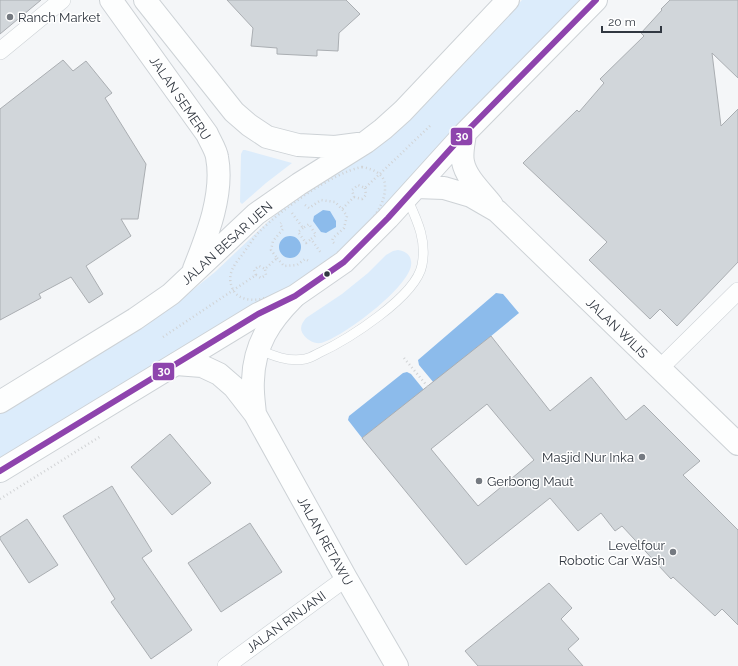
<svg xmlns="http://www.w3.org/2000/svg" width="738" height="666" viewBox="0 0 738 666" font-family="Raleway,sans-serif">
	<rect width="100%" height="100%" fill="#f4f6f8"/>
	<path fill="#dcecfb" d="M 522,0 L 585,0 L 354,242 L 287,291 L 0,464 L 0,412 L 184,297 L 215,272 L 274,216 L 295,200 L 361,158 L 395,131 Z
		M 243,150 L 245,150 L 292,163 L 266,183 L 242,204 L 240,202 L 241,154 Z
		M 398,250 C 405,251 410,254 411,261 C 416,283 342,338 321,343 C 314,344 307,340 303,334 C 299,328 302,323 306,318 L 342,294 L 368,273 L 386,255 L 393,251 Z"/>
	<path fill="#8cbbeb" d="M 323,210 L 330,211 L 336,221 L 336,227 L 326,233 L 321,232 L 313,221 L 314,216 Z
		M279 247a11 11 0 1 1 22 0a11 11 0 1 1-22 0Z
		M 496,293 L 503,294 L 519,313 L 434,383 L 419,365 L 418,360 Z
		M 407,372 L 411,374 L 424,390 L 362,438 L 348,420 L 349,416 L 403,373 Z"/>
	<path fill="#d1d6da" stroke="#aaaeb2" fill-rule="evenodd" d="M 0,0 L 41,0 L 0,34 Z
		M 227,0 L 346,0 L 360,14 L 339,33 L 338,51 L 317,50 L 317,56 L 277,54 L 277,48 L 251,46 L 253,28 Z
		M 670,0 L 738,0 L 738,78 L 712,53 L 721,126 L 738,109 L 738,262 L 677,326 L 660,309 L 650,319 L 589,260 L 607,242 L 523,163 L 577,110 L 579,112 L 604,83 L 600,79 L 644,36 L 641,33 L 662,10 L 661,9 Z
		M 63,60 L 73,71 L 86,61 L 112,93 L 105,98 L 146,164 L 138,219 L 121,219 L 131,236 L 86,266 L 103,294 L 89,303 L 71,277 L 39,294 L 41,298 L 0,320 L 0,109 Z
		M 491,336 L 550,411 L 591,377 L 626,420 L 644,405 L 700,461 L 683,475 L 738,530 L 738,625 L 722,609 L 715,616 L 673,577 L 671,579 L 622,526 L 615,531 L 601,513 L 578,531 L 550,498 L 466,565 L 362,438 ZM 487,404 L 534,460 L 478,506 L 431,449 Z
		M 170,434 L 211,483 L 172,515 L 131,467 Z
		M 112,486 L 152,551 L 142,558 L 192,630 L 151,659 L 111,602 L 115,599 L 63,516 Z
		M 27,519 L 58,565 L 29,583 L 0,539 L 0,537 Z
		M 250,523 L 282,572 L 221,612 L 188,563 Z
		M 549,583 L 572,608 L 561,619 L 579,639 L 568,649 L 583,666 L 478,666 L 465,651 Z"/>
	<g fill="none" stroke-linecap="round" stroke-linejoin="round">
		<g stroke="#cdd2d6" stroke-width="10">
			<path id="lane" d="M 258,349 C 273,356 288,362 305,359 C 310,358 315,355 319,353 C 347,340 416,297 422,265 C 427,240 417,220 407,198"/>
		</g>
		<g stroke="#cdd2d6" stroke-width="18">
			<path id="street" d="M 0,51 L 62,0
				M 659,369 L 738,291
				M 226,666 L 346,578"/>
		</g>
		<g stroke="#cdd2d6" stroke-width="24">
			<path id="secondary" d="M 176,364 L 202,366 L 219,374 L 234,387 L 255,414 L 346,578 L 397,666
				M 255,414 C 254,403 252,391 253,380 C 254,345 270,321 293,298"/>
		</g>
		<g stroke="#cdd2d6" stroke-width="24">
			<path id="primary" d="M 111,0 L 207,134 C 210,141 216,150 217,157 C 224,194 207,236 194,269
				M 145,0 L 234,112 L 249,125 L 267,137 L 298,145 L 335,147 L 358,144
				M 465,133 C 464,143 461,153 463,162 C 466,178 482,192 492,205
				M 416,187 L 444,188 L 471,196 L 497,211 L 738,444
				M 0,402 L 135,319 L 171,294 L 256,214 L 299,184 L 366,142 L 383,129 L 403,111 L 508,0
				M 0,471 L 258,314 L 295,296 L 344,262 L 388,218 L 465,133 L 596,0"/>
		</g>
		<path stroke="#d1d3d5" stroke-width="2.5" stroke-dasharray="1 3" stroke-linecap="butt" d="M 362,167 C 373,169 385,174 385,186 C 387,222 327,261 301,280 C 286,291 252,310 235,293 C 231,287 229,280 231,273 C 233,266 238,260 242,255 C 248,247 253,238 260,231 C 282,209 332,173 362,167 Z
			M 354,197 L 362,199 L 366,195 L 365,188
			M 305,205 L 309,208 L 321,200 L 335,202 L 342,209 L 354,197 L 352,190 L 358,185 L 365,188 L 432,124
			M 292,213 L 303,228 L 309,224 L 316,235 L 311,239 L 321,253
			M 303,228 L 298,232 L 306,243 L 311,239
			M 334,243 L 332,241 L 333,238 L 344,228 L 347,216 L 342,209
			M 277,258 L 284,266 L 297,265 L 305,259 L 309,261
			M 256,275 L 261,278 L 266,275 L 265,269
			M 163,337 L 256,275 L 254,270 L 259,266 L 265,269 L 277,258 L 271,250 L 273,241 L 283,229 L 280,224 L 281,223
			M 404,358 L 428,387
			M 0,499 L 101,436"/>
		<use href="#lane" stroke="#fdfefe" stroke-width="9"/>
		<use href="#street" stroke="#fdfefe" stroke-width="17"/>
		<use href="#secondary" stroke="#fdfefe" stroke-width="22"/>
		<use href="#primary" stroke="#fdfefe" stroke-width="22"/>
		<g stroke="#fff" stroke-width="9">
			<path id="bus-1" d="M 0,471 L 258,314 L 295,296 L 344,262 L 388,218 L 465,133 L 596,0"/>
		</g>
		<use href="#bus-1" stroke="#8e44ad" stroke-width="6"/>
	</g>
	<g fill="#757a81" stroke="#fff" stroke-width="1.5">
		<circle cx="10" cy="17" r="4"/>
		<circle cx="642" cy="457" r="4"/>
		<circle cx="479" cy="481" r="4"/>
		<circle cx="673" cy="552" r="4"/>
	</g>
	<circle fill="#313841" stroke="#fff" stroke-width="1.5" cx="327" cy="274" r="3.5"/>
	<g text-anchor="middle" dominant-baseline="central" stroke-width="3" stroke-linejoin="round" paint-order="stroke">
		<g font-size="13" fill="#313841" stroke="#fff" text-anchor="start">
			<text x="18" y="17">Ranch Market</text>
			<text x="634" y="457" text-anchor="end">Masjid Nur Inka</text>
			<text x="487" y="481">Gerbong Maut</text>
			<text x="665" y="545" text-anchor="end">Levelfour<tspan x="665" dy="15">Robotic Car Wash</tspan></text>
		</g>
		<g font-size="13" fill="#313841" stroke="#fff">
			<text transform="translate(180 98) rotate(56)">JALAN SEMERU</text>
			<text transform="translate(227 243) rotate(-42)">JALAN BESAR IJEN</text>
			<text transform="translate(617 328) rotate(44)">JALAN WILIS</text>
			<text transform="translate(325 541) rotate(61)">JALAN RETAWU</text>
			<text transform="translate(286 622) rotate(-36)">JALAN RINJANI</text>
		</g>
	</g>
	<g stroke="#fff" stroke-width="1.5">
		<rect x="450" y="127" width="23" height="19" rx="4" fill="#8e44ad"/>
		<rect x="152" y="362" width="23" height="19" rx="4" fill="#8e44ad"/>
	</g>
	<g font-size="11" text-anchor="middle" font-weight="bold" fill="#fff">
		<text x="462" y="140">30</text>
		<text x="164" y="375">30</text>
	</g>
	<path d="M602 26v6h59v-6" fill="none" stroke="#313841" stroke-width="2"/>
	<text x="608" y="26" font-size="12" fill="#313841" stroke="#ffffff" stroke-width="3" paint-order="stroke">20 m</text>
</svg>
